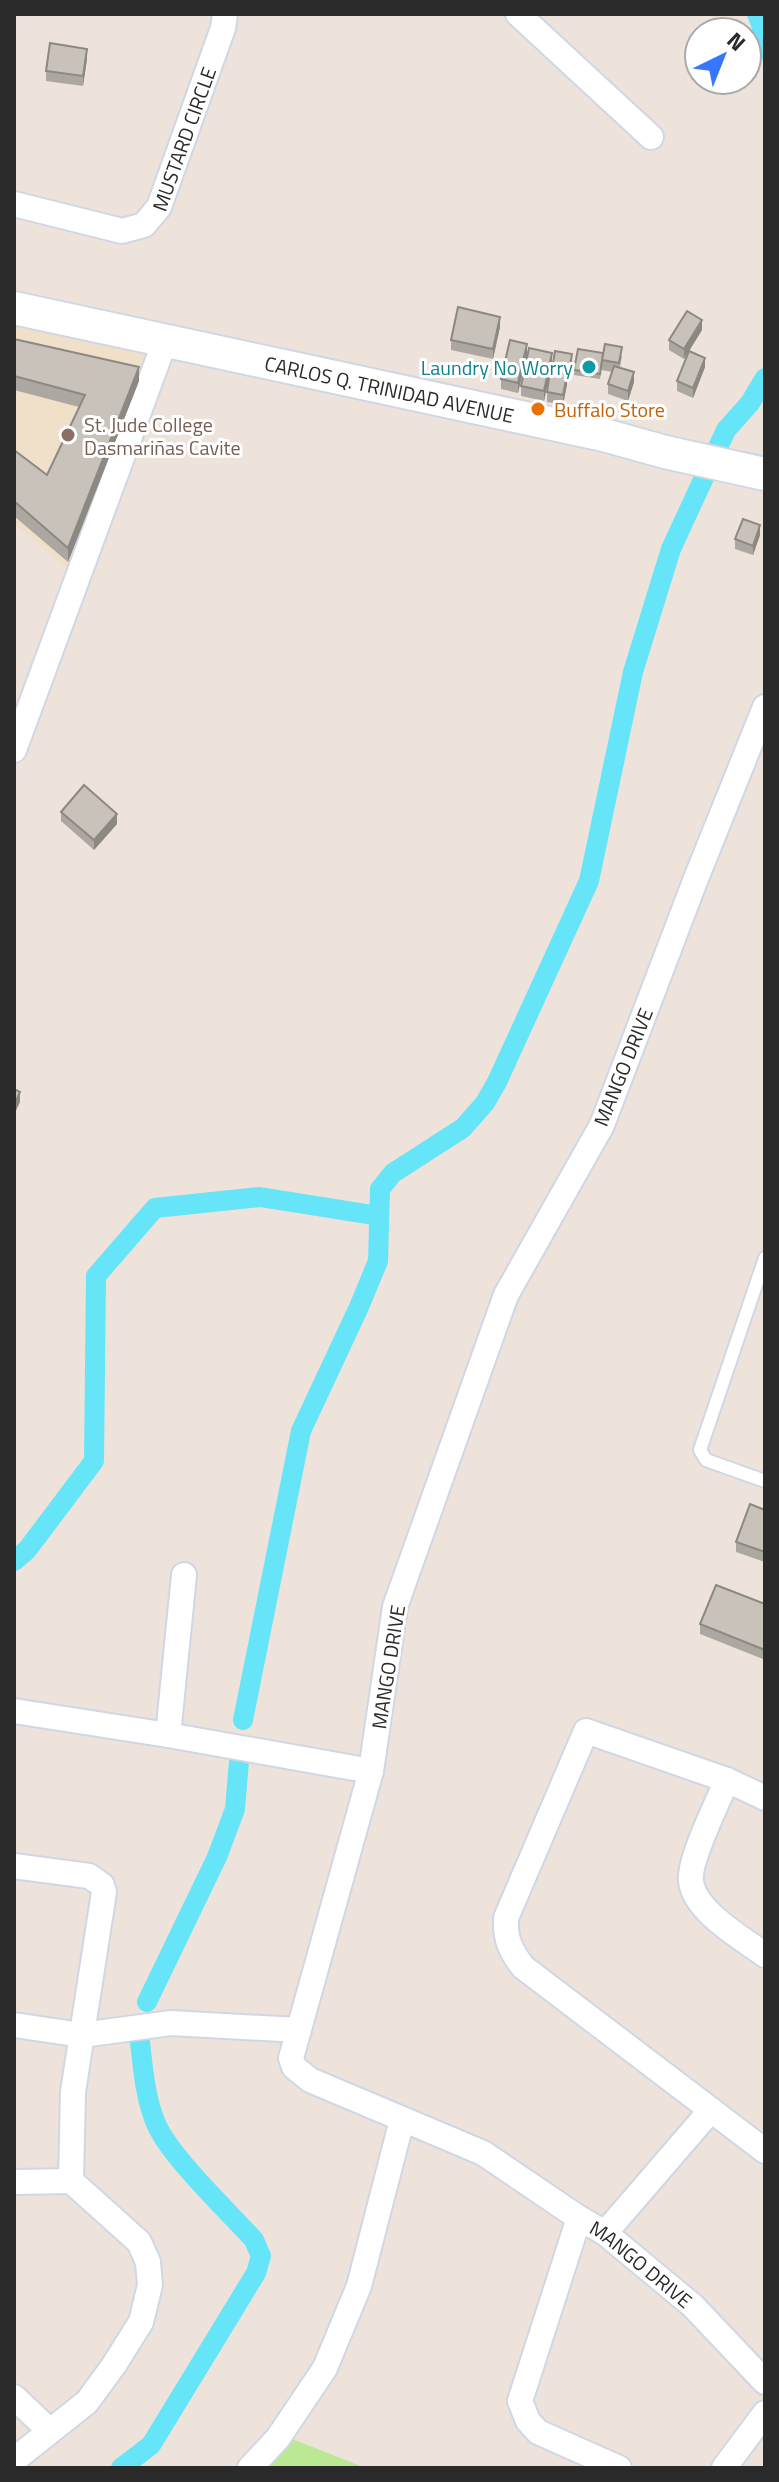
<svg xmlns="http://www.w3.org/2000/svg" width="779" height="2482" viewBox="0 0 779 2482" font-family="'Titillium Web',sans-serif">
	<rect width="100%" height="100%" fill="#eee3db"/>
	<path fill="#f0dfc9" d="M 14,318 L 157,346 L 68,569 L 14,524 Z"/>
	<path fill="#bbe893" d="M 292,2439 L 366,2468 L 265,2468 Z"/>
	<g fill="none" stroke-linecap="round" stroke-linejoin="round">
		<path stroke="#66e4f8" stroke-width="20" d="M 757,14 L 761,24 L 765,50
			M 14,1561 L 27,1550 L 94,1461 L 96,1276 L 155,1208 L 260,1197 L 379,1216
			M 243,1720 L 301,1431 L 359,1307 L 378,1261 L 380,1189 L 393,1173 L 463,1128 L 485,1103 L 497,1082 L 589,881 L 633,672 L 671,549 L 726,430 L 750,403 L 765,378
			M 147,2002 L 217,1857 L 235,1809 L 239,1761
			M 121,2468 L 151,2445 L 256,2273 L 261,2256 L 254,2240 C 229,2212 167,2154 155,2121 C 145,2096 143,2068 140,2042"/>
		<g stroke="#d0d7e4" stroke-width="16">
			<path id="service" d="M 765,1258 L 700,1450 L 706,1460 L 765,1481"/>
		</g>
		<g stroke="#d0d7e4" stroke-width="28">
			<g id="minor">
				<path d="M 518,14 L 651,137"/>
				<path id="s1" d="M 14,204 L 122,231 L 144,225 L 159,207 L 223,28 L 225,14"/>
				<path id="s2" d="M 765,707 L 695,881 L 602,1125 L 506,1295 L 395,1607 L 371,1771 L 291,2058 L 294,2067 L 310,2080 L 483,2153 L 579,2218 L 605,2233 L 693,2306 L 765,2382"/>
				<path d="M 14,750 L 165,341"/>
				<path d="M 14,1711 L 168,1735 L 371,1771"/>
				<path d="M 168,1735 L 184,1575"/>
				<path d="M 727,1780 C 718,1802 688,1861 691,1881 C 694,1911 742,1938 765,1955"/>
				<path d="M 765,1798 L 727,1780 L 586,1731 L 506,1918 C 505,1939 510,1950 523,1967 L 765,2151"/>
				<path d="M 14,1866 L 89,1876 L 102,1885 L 104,1892 L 73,2092 L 71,2181 L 139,2242 L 148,2262 L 150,2285 L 141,2322 L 114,2365 L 87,2402 L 14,2460"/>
				<path d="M 14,2025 L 82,2035 L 171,2023 L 299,2030"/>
				<path d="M 14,2182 L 71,2181"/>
				<path d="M 579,2218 L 520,2401 L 528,2421 L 538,2432 L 619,2468"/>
				<path d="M 605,2233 L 711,2110"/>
				<path d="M 14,2397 L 50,2431"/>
				<path d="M 250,2468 L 278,2438 L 325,2368 L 359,2286 L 402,2120"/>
				<path d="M 724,2468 L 765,2413"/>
			</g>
		</g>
		<g stroke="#d0d7e4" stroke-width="36">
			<g id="secondary">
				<path id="s3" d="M 14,308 L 604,435 L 665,452 L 765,474"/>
			</g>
		</g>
		<use href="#service" stroke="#fff" stroke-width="12"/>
		<use href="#minor" stroke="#fff" stroke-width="24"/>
		<use href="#secondary" stroke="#fff" stroke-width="32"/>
	</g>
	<path fill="#aca7a0" d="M 87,59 L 83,86 L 46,81 L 46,71 Z
		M 500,327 L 493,359 L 451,350 L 451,340 Z
		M 702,330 L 684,359 L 669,350 L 669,340 Z
		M 14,339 L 139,381 L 68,562 L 14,516 L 14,450 L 47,475 L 79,407 L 14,390 Z
		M 578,349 L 622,356 L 620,367 L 634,382 L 628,401 L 608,394 L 608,384 L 612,372 L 602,370 L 602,365 L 600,379 L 574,375 Z
		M 527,354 L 518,393 L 501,389 L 501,379 Z
		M 552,362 L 544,401 L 521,396 L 521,386 Z
		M 572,364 L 569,382 L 567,382 L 563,405 L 547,402 L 547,392 L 552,369 Z
		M 705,367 L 693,398 L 677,391 L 677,381 Z
		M 760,535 L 753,555 L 735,549 L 735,539 Z
		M 61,812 L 117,824 L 94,850 L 61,821 Z
		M 765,1510 L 765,1562 L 736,1552 L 736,1542 Z
		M 765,1604 L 765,1660 L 700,1634 L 700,1624 Z"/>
	<path fill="#8c8882" d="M 87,49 L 87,59 L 83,86 L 83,76 Z
		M 500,317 L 500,327 L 493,359 L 493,349 Z
		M 702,320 L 702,330 L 684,359 L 684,349 Z
		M 527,344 L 527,354 L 518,393 L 518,383 Z
		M 552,353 L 552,362 L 544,401 L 544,391 Z
		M 572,354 L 572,364 L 569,382 L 569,372 Z
		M 705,358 L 705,367 L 693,398 L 693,388 Z
		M 139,367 L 139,381 L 68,562 L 68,548 Z
		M 634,372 L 634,382 L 628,401 L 628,391 Z
		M 567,375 L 567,385 L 563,405 L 563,395 Z
		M 760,525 L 760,535 L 753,555 L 753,546 Z
		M 117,814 L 117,824 L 94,850 L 94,840 Z
		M 20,1092 L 20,1102 L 14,1115 L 14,1105 Z"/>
	<path fill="#c8c2ba" stroke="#8c8882" stroke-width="2" d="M 50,43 L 87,49 L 83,76 L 46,71 Z
		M 458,307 L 500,317 L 493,349 L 451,340 Z
		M 687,311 L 702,320 L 684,349 L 669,340 Z
		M 14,339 L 139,367 L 68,548 L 14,501 L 14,450 L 47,475 L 85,395 L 14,376 Z
		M 510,340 L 527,344 L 518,383 L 501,379 Z
		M 605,344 L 622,347 L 619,363 L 602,360 Z
		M 529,348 L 552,353 L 544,391 L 521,386 Z
		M 578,349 L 603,353 L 600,374 L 574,370 Z
		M 555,351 L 572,354 L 569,372 L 552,369 Z
		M 689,351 L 705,358 L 693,388 L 677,381 Z
		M 614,366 L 634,372 L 628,391 L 608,384 Z
		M 550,372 L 567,375 L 563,395 L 547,392 Z
		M 743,519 L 760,525 L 753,546 L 735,539 Z
		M 84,785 L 117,814 L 94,840 L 61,812 Z
		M 14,1089 L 20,1092 L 14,1105 Z
		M 750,1504 L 765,1510 L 765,1552 L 736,1542 Z
		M 716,1585 L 765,1604 L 765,1650 L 700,1624 Z"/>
	<circle fill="#0f9aa8" stroke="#fff" stroke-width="3" cx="589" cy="367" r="8"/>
	<circle fill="#e8710a" stroke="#fff" stroke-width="3" cx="538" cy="409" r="8"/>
	<circle fill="#8d6e63" stroke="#fff" stroke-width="3" cx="68" cy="435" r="8"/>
	<g text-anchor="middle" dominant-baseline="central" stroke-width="6" stroke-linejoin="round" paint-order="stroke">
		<g font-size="20" fill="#2a2a2a" stroke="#fff">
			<text stroke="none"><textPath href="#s1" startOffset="230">MUSTARD CIRCLE</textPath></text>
			<text stroke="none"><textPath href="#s3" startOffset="384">CARLOS Q. TRINIDAD AVENUE</textPath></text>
			<text transform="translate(623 1067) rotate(-68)">MANGO DRIVE</text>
			<text transform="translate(388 1667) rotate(-81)">MANGO DRIVE</text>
			<text stroke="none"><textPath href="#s2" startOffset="1850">MANGO DRIVE</textPath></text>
		</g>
		<g font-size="20" fill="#0d838f" stroke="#fff" text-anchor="end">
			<text x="573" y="367">Laundry No Worry</text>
		</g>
		<g font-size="20" fill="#c56008" stroke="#fff" text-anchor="start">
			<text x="554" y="409">Buffalo Store</text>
		</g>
		<g font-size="20" fill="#785e54" stroke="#fff" text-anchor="start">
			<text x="84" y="424">St. Jude College<tspan x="84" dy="23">Dasmariñas Cavite</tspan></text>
		</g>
	</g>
	<rect width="779" height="2482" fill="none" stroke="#2a2a2a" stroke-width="32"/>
	<g transform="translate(723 56) rotate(43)"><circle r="38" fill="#ffffff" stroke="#aaaaaa" stroke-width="2"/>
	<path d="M0-6L14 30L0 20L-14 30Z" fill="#3776ff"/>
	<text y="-12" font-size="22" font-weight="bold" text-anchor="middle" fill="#2a2a2a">N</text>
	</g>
</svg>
